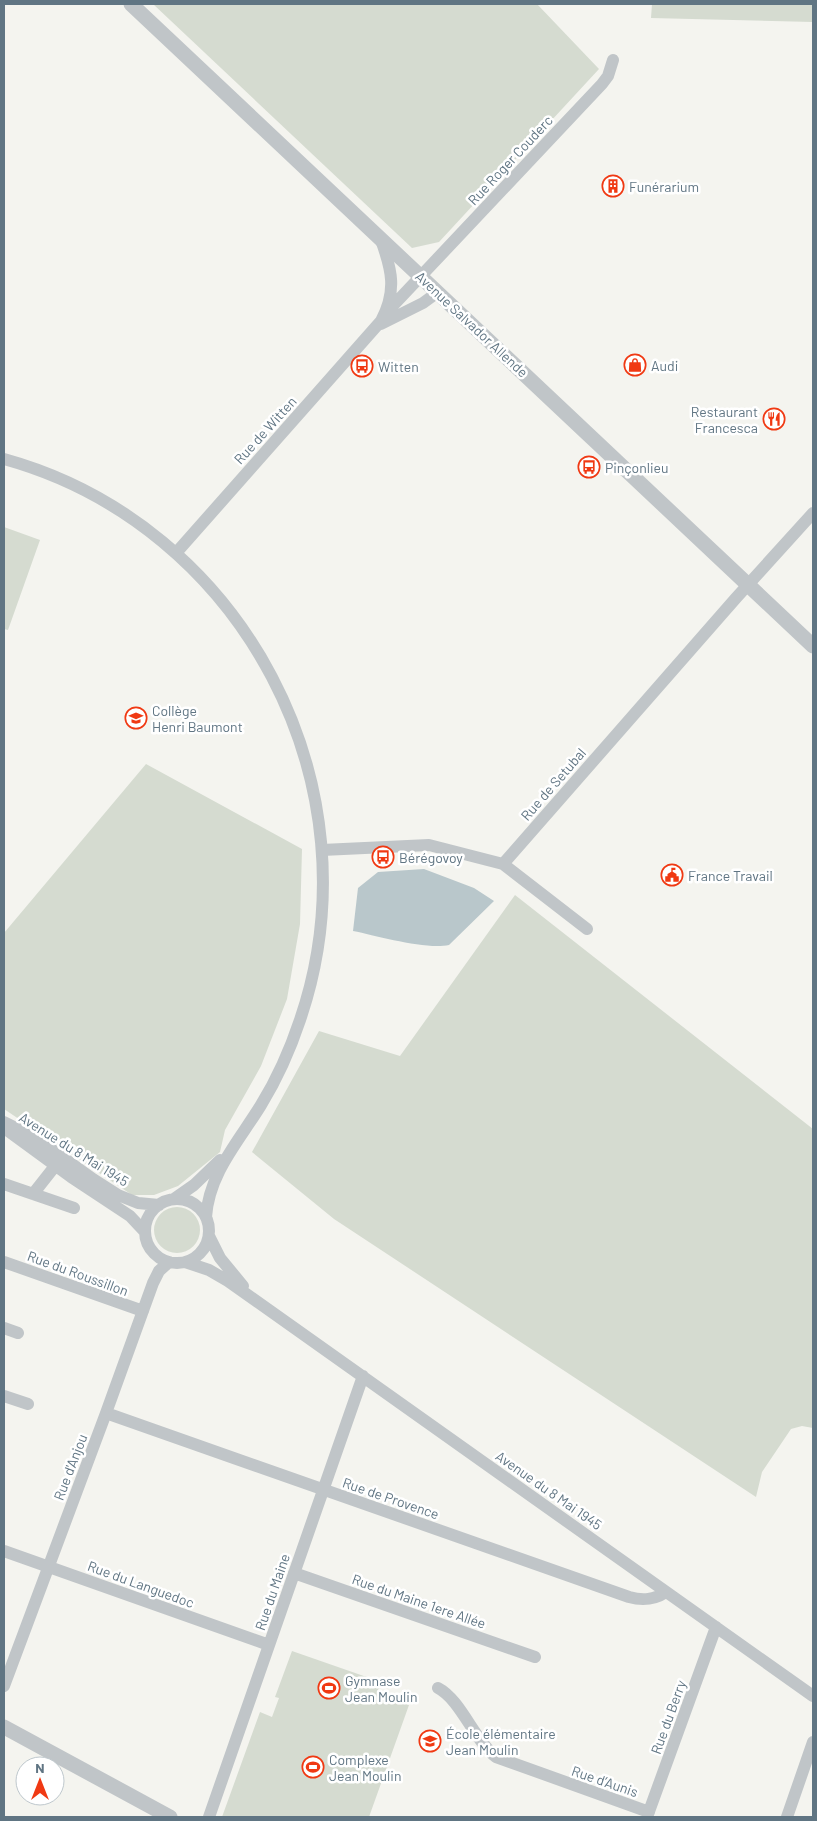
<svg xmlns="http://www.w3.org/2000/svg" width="817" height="1821" viewBox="0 0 817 1821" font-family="Barlow,sans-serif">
	<rect width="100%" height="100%" fill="#f4f4ef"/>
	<path fill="#d5dbd0" d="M 153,4 L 537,4 L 599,69 L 439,242 L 412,248 Z
		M 652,4 L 813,4 L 813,22 L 651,18 Z
		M 4,527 L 40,540 L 8,630 L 4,629 Z
		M 146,764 L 302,849 L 300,924 L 287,999 L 261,1066 L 225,1130 L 220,1152 L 178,1186 L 154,1195 L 132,1195 L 4,1109 L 4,933 Z
		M 515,895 L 813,1129 L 813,1428 L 802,1426 L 791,1429 L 762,1472 L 756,1497 L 334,1219 L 252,1152 L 319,1031 L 400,1056 Z
		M154 1230a23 23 0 1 1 46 0a23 23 0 1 1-46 0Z
		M 292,1651 L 381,1682 L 377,1693 L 409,1705 L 369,1817 L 222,1817 L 260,1712 L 272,1717 L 279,1698 L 275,1697 Z"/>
	<path fill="#b9c7cb" d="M 424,869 L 474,888 L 494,901 L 449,945 C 426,950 378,936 353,931 L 358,888 L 378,872 Z"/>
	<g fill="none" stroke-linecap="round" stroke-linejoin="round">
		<path stroke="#c0c5c8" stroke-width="12" d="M 387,312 L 602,84 L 608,76 L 613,60
			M 381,324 L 423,303 L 438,292
			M 4,459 C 243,525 380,786 300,1020 C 290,1050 277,1079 261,1105 C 239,1141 209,1173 206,1217
			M 176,553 L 381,321 C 397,291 392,270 381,240
			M 322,850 L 429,845 L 503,864 L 736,598 L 813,513
			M 503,864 L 587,929
			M 4,1122 L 36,1138 L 93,1179 L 118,1195 L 138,1203 L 159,1205
			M 4,1128 L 71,1177 L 130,1216 L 145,1232
			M 4,1184 L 74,1208
			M 33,1194 L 59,1161
			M145 1231a32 32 0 1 1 64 0a32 32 0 1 1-64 0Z
			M 174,1199 L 194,1185 L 220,1160
			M 209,1236 L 220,1258 L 243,1286
			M 4,1262 L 143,1311
			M 185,1262 L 209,1270 L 228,1281 L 813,1696
			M 4,1328 L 18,1333
			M 4,1396 L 28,1404
			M 106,1413 L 629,1597 C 643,1601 654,1600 666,1592
			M 4,1551 L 269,1645
			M 294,1573 L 535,1657
			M 4,1686 L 106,1413 L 153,1283 L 159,1271 L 169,1262
			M 438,1688 C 461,1700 474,1740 496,1757 L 649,1812
			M 209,1817 L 363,1376
			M 647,1817 L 716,1627
			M 787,1817 L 813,1742"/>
		<path stroke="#c0c5c8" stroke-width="15" d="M 131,4 L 813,646
			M 4,1727 L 170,1817"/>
	</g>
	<defs>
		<g id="building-ring" transform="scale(1.125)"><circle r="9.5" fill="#fff" stroke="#f03913" stroke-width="1.5"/><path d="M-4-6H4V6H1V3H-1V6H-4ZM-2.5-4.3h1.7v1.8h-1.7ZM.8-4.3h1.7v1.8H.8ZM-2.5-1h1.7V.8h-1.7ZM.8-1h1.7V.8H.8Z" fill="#f03913"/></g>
		<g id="shop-ring" transform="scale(1.125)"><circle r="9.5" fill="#fff" stroke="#f03913" stroke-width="1.5"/><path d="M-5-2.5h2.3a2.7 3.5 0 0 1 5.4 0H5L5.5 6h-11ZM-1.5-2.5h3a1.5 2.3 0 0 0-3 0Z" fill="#f03913"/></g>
		<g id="bus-ring" transform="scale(1.125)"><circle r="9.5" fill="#fff" stroke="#f03913" stroke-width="1.5"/><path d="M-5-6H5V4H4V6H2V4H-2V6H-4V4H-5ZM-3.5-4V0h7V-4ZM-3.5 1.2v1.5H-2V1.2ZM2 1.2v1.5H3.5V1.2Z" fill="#f03913"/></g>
		<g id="restaurant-ring" transform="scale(1.125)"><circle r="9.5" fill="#fff" stroke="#f03913" stroke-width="1.5"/><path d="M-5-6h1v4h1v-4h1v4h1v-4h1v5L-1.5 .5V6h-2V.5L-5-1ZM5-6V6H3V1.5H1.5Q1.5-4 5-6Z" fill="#f03913"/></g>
		<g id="school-ring" transform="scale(1.125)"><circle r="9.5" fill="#fff" stroke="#f03913" stroke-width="1.5"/><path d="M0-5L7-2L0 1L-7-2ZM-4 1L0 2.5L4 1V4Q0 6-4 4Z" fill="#f03913"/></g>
		<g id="civic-ring" transform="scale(1.125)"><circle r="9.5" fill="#fff" stroke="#f03913" stroke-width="1.5"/><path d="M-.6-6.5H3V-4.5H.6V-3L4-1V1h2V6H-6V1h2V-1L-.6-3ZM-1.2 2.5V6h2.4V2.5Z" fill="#f03913"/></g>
		<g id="stadium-ring" transform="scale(1.125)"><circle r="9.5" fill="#fff" stroke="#f03913" stroke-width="1.5"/><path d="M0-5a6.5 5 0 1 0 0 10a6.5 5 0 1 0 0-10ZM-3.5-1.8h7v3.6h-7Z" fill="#f03913"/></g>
	</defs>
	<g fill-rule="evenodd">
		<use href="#building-ring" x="613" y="186"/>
		<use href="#shop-ring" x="635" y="365"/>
		<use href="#bus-ring" x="362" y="366"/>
		<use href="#restaurant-ring" x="774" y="419"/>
		<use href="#bus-ring" x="589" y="467"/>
		<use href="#school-ring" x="136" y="718"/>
		<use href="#bus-ring" x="383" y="857"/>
		<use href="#civic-ring" x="672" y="875"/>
		<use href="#stadium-ring" x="329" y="1688"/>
		<use href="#school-ring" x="430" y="1741"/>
		<use href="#stadium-ring" x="313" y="1767"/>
	</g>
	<g text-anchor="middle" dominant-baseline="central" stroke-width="5" stroke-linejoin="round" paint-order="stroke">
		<g font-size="14" fill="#607583" stroke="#fff">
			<text transform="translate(510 160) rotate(-47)">Rue Roger Couderc</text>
			<text transform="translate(472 324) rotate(43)">Avenue Salvador Allende</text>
			<text transform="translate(265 430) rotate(-48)">Rue de Witten</text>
			<text transform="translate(553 784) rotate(-49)">Rue de Setubal</text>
			<text transform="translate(74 1149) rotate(32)">Avenue du 8 Mai 1945</text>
			<text transform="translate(78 1273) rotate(20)">Rue du Roussillon</text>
			<text transform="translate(70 1467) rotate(-69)">Rue d'Anjou</text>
			<text transform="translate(549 1490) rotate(35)">Avenue du 8 Mai 1945</text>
			<text transform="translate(391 1498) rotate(19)">Rue de Provence</text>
			<text transform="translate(141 1584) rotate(20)">Rue du Languedoc</text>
			<text transform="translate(272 1592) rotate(-71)">Rue du Maine</text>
			<text transform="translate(419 1601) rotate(19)">Rue du Maine 1ere Allée</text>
			<text transform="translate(668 1717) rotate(-70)">Rue du Berry</text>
			<text transform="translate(605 1781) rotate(19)">Rue d’Aunis</text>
		</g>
		<g font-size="14" fill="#607583" stroke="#fff" text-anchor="start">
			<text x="629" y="186">Funérarium</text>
			<text x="651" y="365">Audi</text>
			<text x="378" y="366">Witten</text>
			<text x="758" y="411" text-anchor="end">Restaurant<tspan x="758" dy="16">Francesca</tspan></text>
			<text x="605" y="467">Pinçonlieu</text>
			<text x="152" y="710">Collège<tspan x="152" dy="16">Henri Baumont</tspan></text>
			<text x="399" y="857">Bérégovoy</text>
			<text x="688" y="875">France Travail</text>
			<text x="345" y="1680">Gymnase<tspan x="345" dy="16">Jean Moulin</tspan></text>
			<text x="446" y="1733">École élémentaire<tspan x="446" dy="16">Jean Moulin</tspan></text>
			<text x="329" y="1759">Complexe<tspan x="329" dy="16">Jean Moulin</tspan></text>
		</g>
	</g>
	<rect width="817" height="1821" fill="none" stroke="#607583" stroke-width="10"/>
	<g transform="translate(40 1781)"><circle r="24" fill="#ffffff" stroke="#bfc8cd"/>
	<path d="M0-4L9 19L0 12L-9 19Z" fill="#f03913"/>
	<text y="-8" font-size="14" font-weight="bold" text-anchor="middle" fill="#607583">N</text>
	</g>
</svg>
